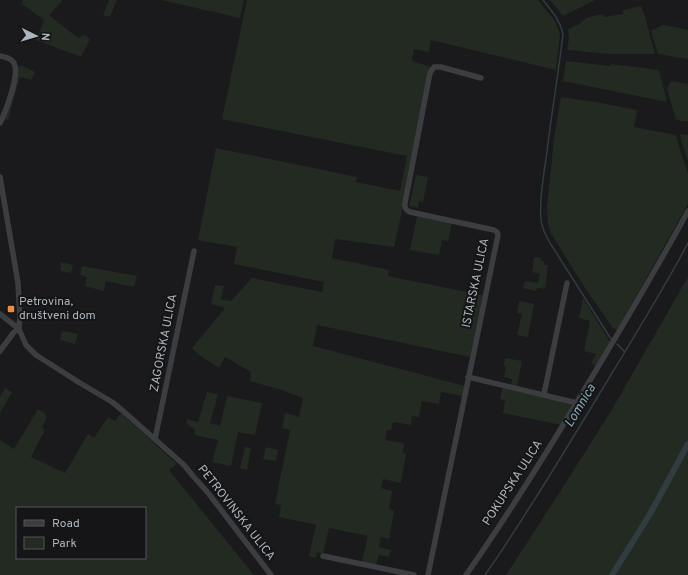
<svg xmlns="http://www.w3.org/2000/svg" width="688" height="575" viewBox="0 0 688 575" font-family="Overpass,sans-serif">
	<rect width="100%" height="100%" fill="#1a1a1c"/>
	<path fill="#222a22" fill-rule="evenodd" d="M 23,0 L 61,0 L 62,1 L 49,15 L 78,38 L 85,35 L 90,39 L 81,57 L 36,40 L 44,20 L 22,4 Z
		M 109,0 L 117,0 L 110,17 L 103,15 Z
		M 161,0 L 244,0 L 240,18 Z
		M 247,0 L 538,0 L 555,21 L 560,34 L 556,70 L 431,40 L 429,52 L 414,49 L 412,61 L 431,67 L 403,203 L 402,211 L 394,247 L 335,239 L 332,258 L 389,270 L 388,276 L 483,295 L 470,357 L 317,325 L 313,346 L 465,386 L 463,396 L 441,392 L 439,404 L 422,401 L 419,417 L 412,416 L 411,425 L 393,422 L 391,431 L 387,430 L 385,440 L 404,443 L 403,453 L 406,454 L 401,483 L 383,479 L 381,488 L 392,491 L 389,509 L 394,511 L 389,539 L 381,537 L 379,547 L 391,550 L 389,557 L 379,555 L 376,565 L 362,562 L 368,536 L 329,528 L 323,554 L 317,552 L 316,558 L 309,556 L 316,525 L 279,517 L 281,505 L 275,504 L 290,430 L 282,428 L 285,413 L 299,417 L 303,398 L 278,389 L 250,381 L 251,372 L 225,357 L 219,368 L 199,355 L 192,348 L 225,308 L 211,304 L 215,285 L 224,286 L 221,299 L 231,301 L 252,278 L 322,292 L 324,282 L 234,264 L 237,247 L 198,240 L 216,148 L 357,177 L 356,182 L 400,191 L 407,156 L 222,119 Z
		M 550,0 L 595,0 L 563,16 Z
		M 641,6 L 644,13 L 655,54 L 609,54 L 567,50 L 569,38 L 568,29 L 579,24 L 588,17 L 603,14 L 604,17 L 623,14 L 623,10 Z
		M 662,25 L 665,25 L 688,30 L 688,59 L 658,54 L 651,31 C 656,29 658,27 662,25 Z
		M 566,61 L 610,66 L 611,64 L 659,70 L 667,102 L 563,81 Z
		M 23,66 L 35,72 L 31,80 L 20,77 L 8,120 L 4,119 L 18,67 Z
		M 671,81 L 688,84 L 688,121 L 682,121 L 676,119 L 667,89 Z
		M 561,97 L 596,102 L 637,110 L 634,127 L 676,135 L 679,147 L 688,173 L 688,204 L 617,330 L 613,328 L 610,324 L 585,288 L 550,232 L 548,224 L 547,208 L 554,138 Z
		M 680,134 L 688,135 L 688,161 L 681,140 Z
		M 416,175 L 428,177 L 423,202 L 419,201 L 418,208 L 409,206 Z
		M 417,216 L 452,223 L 448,241 L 442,240 L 439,255 L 410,250 Z
		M 534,257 L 542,258 L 541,261 L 544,261 L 544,265 L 548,265 L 545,289 L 537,288 L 536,291 L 523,288 L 525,281 L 538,283 L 540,274 L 532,272 Z
		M 60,262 L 73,265 L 71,273 L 61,271 Z
		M 82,266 L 137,276 L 134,287 L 106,281 L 104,291 L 85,286 L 87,277 L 80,275 Z
		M 688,277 L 688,575 L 506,575 L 563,487 L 611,411 Z
		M 583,298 L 610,342 L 596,366 L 591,363 L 596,354 L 584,351 L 590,321 L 579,318 Z
		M 519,301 L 534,304 L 528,337 L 517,335 L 522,314 L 517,313 Z
		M 62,331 L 78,334 L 75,344 L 60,340 Z
		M 505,358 L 522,361 L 517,386 L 511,385 L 512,379 L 504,377 L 506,367 L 504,366 Z
		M 503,386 L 570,404 L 571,407 L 561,425 L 503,413 L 505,400 L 500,399 Z
		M 5,388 L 12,392 L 0,413 L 0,397 Z
		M 207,392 L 218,394 L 210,423 L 220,426 L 227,396 L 262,403 L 255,435 L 238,432 L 231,466 L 212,462 L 218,440 L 194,435 L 195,430 L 186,423 L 187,419 L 198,422 Z
		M 38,409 L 45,413 L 47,418 L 42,427 L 45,430 L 31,457 L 65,473 L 88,434 L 94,438 L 108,417 L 115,421 L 121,413 L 177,464 L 169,470 L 254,575 L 0,575 L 0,440 L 14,449 ZM 17,508 L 145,508 L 145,558 L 17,558 Z
		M 245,447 L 251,448 L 247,470 L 240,468 Z
		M 266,447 L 278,450 L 276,461 L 263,459 Z"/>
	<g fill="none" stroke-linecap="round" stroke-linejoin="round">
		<path stroke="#303c40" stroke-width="1.5" d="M 543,0 C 552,11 560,20 563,34 C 558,76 551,117 546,159 C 543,178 539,202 541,220 C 542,228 546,236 550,243 L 611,339
			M 617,344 L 624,351
			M 485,575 C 525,518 561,457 597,398 C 628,346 660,296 688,243"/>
		<path stroke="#303c40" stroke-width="6" d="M 612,575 L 650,514 L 688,444"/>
		<path stroke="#3b3d41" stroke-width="5.5" d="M 0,56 C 5,57 11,58 14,63 C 20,74 6,111 0,123
			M 0,177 L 18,283 L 20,316 L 19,329
			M 0,314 L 19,329 L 26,345 L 36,355 L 80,383 L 112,402 L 122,410 L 184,465 L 193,476 L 209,494 L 271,575
			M 0,351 L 14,332 L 19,329
			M 468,377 L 577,403
			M 544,394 L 567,283
			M 155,439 L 194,251
			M 323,556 L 414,575
			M 428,575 L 498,235 L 497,232 L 494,230 L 410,212 C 406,210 404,208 405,203 L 430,73 L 434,67 L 441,67 L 481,78
			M 466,575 C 508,515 546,454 583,392 C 619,332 655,272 688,211"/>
	</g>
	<rect fill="#ec8d41" stroke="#151517" stroke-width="1.5" x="7" y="305" width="8" height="8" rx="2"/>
	<g text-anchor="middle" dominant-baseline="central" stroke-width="4" stroke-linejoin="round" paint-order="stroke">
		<g font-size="12" fill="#adb4bb" stroke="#151517">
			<text transform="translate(476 283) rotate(-78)">ISTARSKA ULICA</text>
			<text transform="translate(164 343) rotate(-79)">ZAGORSKA ULICA</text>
			<text transform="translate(513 483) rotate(-57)">POKUPSKA ULICA</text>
			<text transform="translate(236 513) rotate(52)">PETROVINSKA ULICA</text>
		</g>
		<g font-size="12" fill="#adb4bb" stroke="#151517" text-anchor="start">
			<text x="19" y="302">Petrovina,<tspan x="19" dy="14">društveni dom</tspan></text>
		</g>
		<g font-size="13" font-style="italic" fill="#85a8b4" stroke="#151517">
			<text transform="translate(581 406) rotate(-59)">Lomnica</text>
		</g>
	</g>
	<rect x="16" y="507" width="130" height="52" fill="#151517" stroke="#525559"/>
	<rect x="24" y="520" width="20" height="6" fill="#3b3d41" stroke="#525559"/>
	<text x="52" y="527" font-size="12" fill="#adb4bb">Road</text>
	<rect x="24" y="537" width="20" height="12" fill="#222a22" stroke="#525559"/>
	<text x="52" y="547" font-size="12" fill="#adb4bb">Park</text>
	<g transform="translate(36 36) rotate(95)" stroke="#151517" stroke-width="3" paint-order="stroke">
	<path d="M0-3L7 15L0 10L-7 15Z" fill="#adb4bb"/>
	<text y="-6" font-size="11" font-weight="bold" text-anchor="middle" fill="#adb4bb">N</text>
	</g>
</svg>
